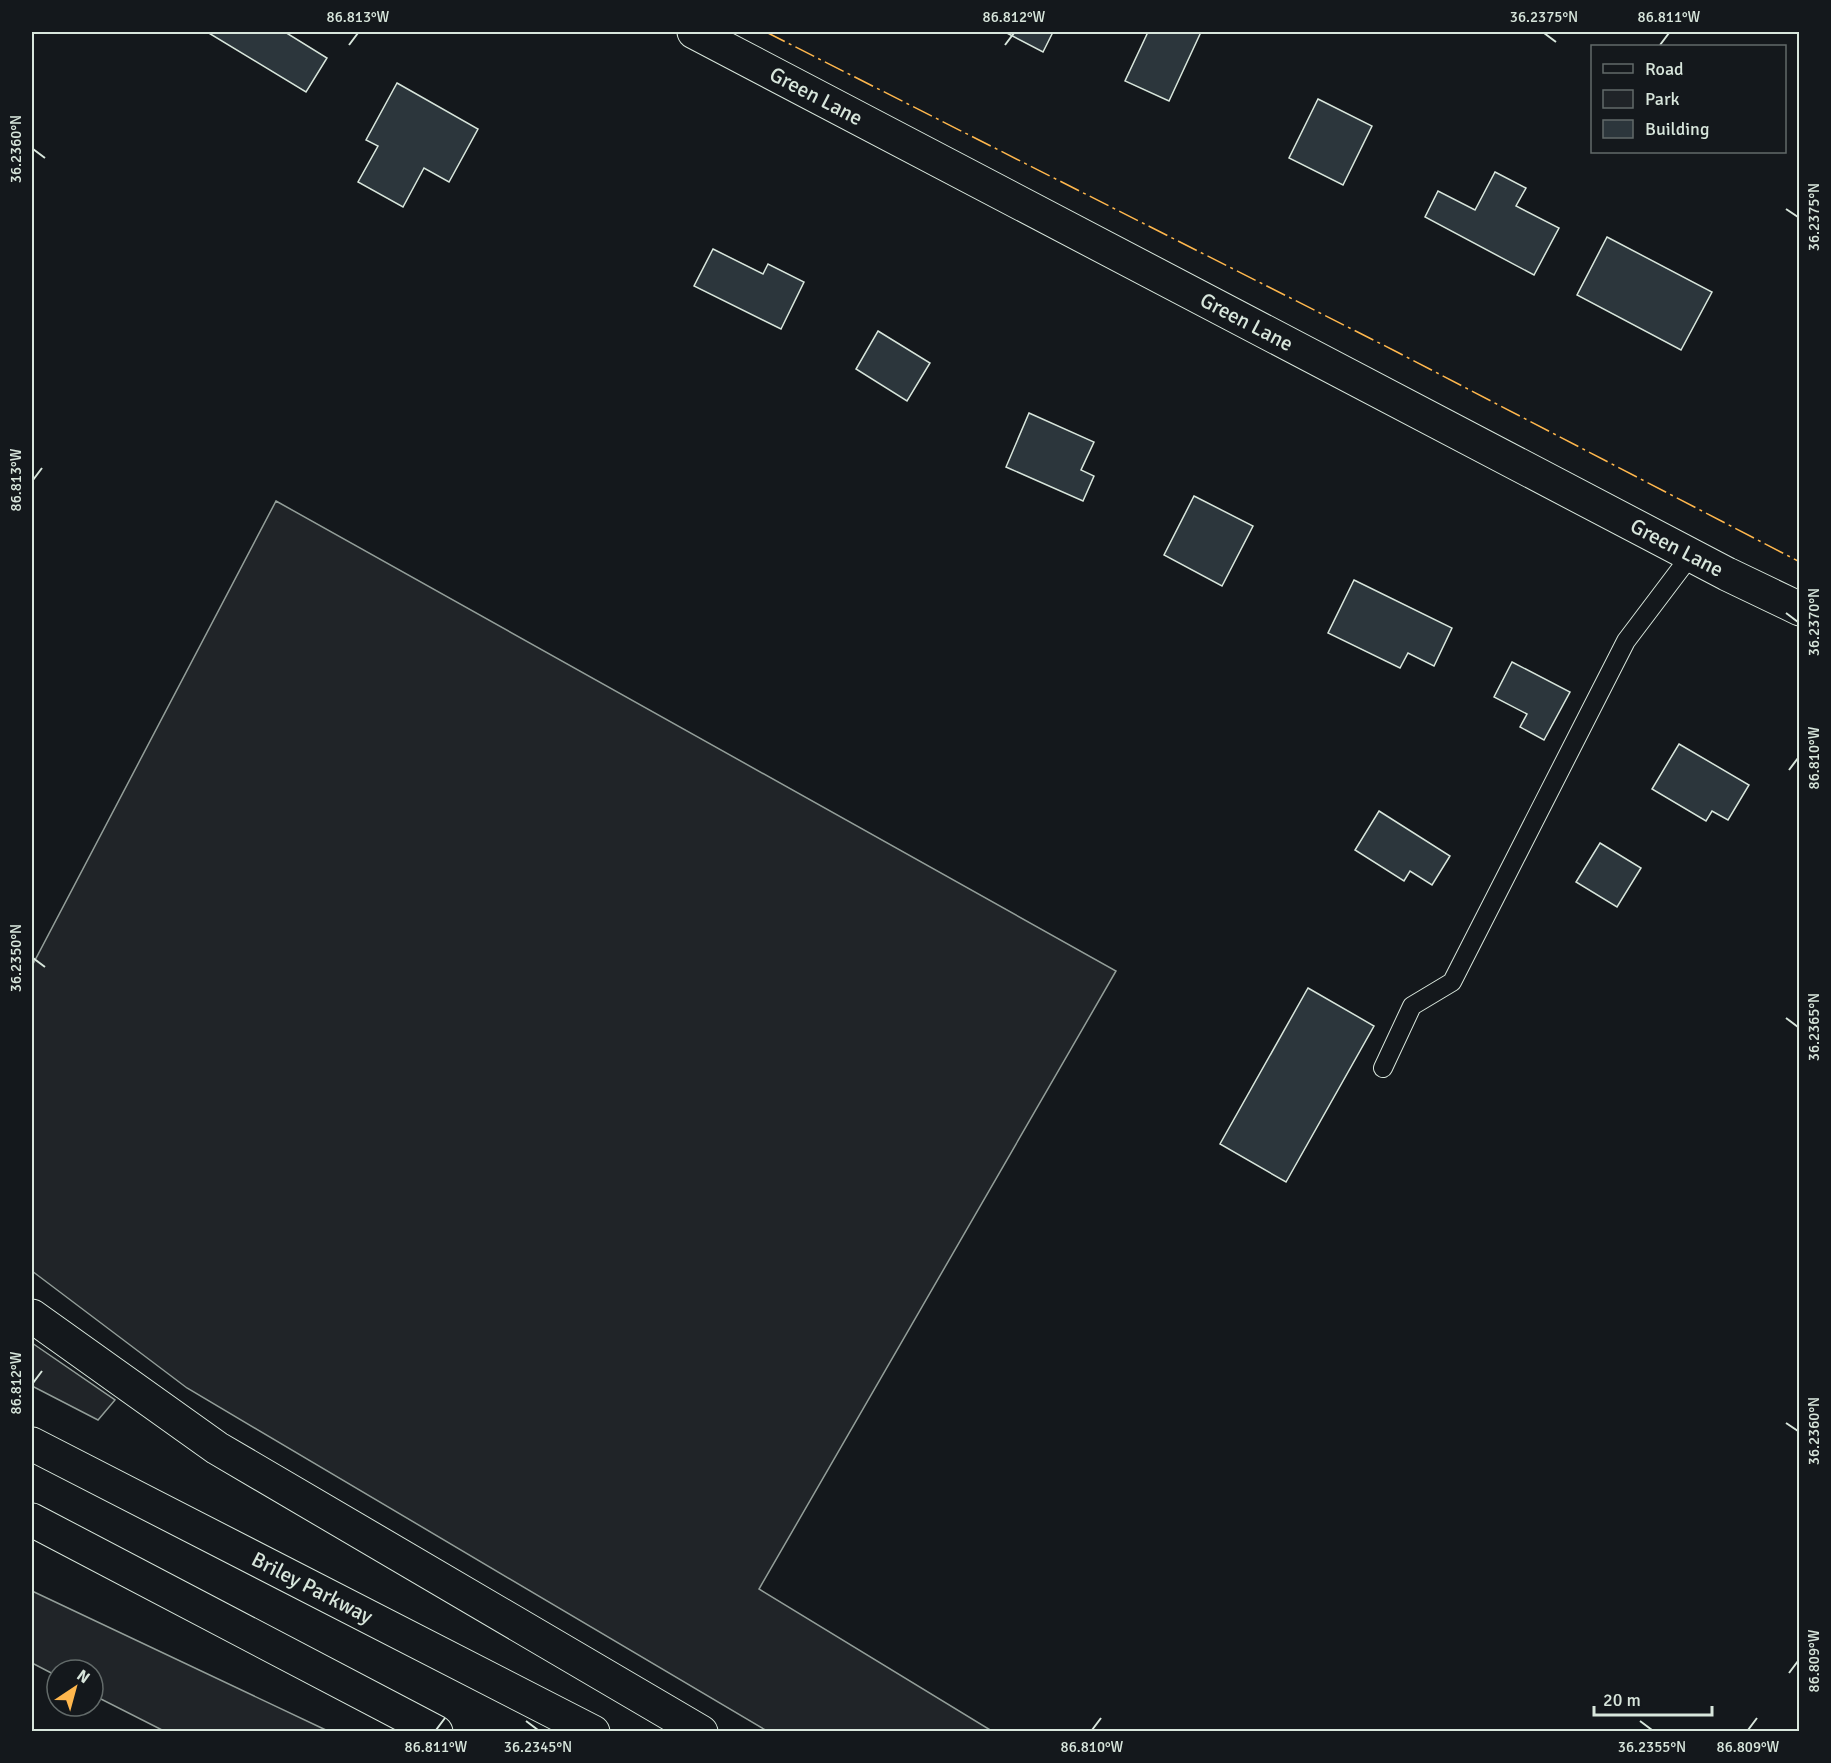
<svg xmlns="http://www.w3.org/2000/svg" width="1831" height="1763" viewBox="0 0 1831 1763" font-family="Signika,sans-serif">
	<rect width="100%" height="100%" fill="#14181c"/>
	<path fill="#202428" stroke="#939e99" stroke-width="1.5" d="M 276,501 L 1116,971 L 759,1589 L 992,1731 L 767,1731 L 187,1388 L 32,1271 L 32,966 Z
		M 32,1343 L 115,1400 L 98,1420 L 32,1386 Z
		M 32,1591 L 328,1731 L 164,1731 L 93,1695 L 93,1670 L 57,1670 L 57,1676 L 32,1663 Z"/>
	<path fill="#2c363c" stroke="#d8e6dc" stroke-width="1.5" d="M 207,32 L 285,32 L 327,58 L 306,92 Z
		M 1005,32 L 1053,32 L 1043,52 Z
		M 1148,32 L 1201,32 L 1169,101 L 1125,81 Z
		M 397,83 L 478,129 L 449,182 L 424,168 L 403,207 L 358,182 L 378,146 L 366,140 Z
		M 1318,99 L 1372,126 L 1343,185 L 1289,158 Z
		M 1495,172 L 1526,188 L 1516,206 L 1559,228 L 1534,275 L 1425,217 L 1438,191 L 1475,210 Z
		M 1607,237 L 1712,292 L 1681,350 L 1577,295 Z
		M 713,249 L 763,274 L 768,264 L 804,282 L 781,329 L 694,286 Z
		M 878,331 L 930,363 L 907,401 L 856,369 Z
		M 1029,413 L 1094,442 L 1081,470 L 1094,476 L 1083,501 L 1006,467 Z
		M 1194,496 L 1253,526 L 1222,586 L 1164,555 Z
		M 1354,580 L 1452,628 L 1434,666 L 1408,653 L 1400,668 L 1328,633 Z
		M 1512,662 L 1570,692 L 1544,740 L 1520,727 L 1527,714 L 1494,697 Z
		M 1679,744 L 1749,785 L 1728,820 L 1712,811 L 1706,821 L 1652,789 Z
		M 1379,811 L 1450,856 L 1432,885 L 1410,871 L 1404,881 L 1355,850 Z
		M 1600,843 L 1641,868 L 1617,907 L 1576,882 Z
		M 1308,988 L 1374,1026 L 1286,1182 L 1220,1144 Z"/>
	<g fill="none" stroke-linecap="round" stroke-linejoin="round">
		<g stroke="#d8e6dc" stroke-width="20">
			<path id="lane" d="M 1383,1068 L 1412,1006 L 1452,982 L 1626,641 L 1691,555"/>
		</g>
		<g stroke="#d8e6dc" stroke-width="35">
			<g id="street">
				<path id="s1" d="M 694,32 L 1727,574 L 1800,609"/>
			</g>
		</g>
		<g stroke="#d8e6dc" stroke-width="35">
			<g id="highway">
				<path d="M 32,1316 L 217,1448 L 701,1732"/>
				<path id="s2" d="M 32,1444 L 593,1732"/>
				<path d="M 32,1520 L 436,1732"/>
			</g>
		</g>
		<use href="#lane" stroke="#14181c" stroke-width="18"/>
		<use href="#street" stroke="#14181c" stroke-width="33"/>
		<use href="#highway" stroke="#14181c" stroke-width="33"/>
		<path stroke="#ffb74d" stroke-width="1.5" stroke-dasharray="21 4.5 3 4.5" stroke-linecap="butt" d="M 766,32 L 1395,351 L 1800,562"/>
	</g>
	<path fill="none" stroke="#d8e6dc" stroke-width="2" d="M 1544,33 L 1556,42M 349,45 L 358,33M 1005,45 L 1014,33M 1660,45 L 1669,33M 33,149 L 45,158M 1786,209 L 1798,217M 33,480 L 42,468M 1786,613 L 1798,622M 1789,770 L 1798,758M 33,958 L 45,967M 1786,1018 L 1798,1027M 33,1383 L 42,1371M 1786,1423 L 1798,1431M 1789,1673 L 1798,1661M 526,1721 L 538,1730M 1640,1721 L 1652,1730M 436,1730 L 445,1718M 1092,1730 L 1101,1718M 1748,1730 L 1757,1718"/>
	<g text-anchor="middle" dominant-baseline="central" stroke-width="4.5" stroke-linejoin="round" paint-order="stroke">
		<g font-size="21" fill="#d8e6dc" stroke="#14181c">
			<text stroke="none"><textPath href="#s1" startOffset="138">Green Lane</textPath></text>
			<text stroke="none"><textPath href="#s1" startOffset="624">Green Lane</textPath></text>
			<text stroke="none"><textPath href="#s1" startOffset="1110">Green Lane</textPath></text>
			<text stroke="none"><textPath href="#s2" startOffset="315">Briley Parkway</textPath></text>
		</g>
	</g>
	<rect width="1831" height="1763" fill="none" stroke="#14181c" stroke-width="66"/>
	<rect x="1591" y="45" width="195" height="108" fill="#14181c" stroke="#626a69" stroke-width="1.5"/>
	<rect x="1603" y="64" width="30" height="9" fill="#14181c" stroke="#626a69" stroke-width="1.5"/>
	<text x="1645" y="75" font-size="18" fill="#d8e6dc">Road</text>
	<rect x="1603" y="90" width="30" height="18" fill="#202428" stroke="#626a69" stroke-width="1.5"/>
	<text x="1645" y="105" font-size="18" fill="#d8e6dc">Park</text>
	<rect x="1603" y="120" width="30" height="18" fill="#2c363c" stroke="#626a69" stroke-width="1.5"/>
	<text x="1645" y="135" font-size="18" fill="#d8e6dc">Building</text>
	<g transform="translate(75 1688) rotate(36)"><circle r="28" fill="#14181c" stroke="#626a69" stroke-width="1.5"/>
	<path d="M0-4.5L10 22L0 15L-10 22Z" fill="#ffb74d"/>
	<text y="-9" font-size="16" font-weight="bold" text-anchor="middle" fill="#d8e6dc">N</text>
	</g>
	<path d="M1594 1706v9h118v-9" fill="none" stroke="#d8e6dc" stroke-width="3"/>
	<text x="1603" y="1706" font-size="18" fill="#d8e6dc" stroke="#14181c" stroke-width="4.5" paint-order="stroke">20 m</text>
	<rect x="33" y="33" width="1765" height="1697" fill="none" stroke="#d8e6dc" stroke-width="2"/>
	<g font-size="15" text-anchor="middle" fill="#d8e6dc">
		<text x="358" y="22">86.813°W</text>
		<text x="1014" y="22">86.812°W</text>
		<text x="1544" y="22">36.2375°N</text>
		<text x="1669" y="22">86.811°W</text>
		<text transform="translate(16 149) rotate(-90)" y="5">36.2360°N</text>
		<text transform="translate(1814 217) rotate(-90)" y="5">36.2375°N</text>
		<text transform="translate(16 480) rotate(-90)" y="5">86.813°W</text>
		<text transform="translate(1814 622) rotate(-90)" y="5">36.2370°N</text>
		<text transform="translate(1814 758) rotate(-90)" y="5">86.810°W</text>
		<text transform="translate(16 958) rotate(-90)" y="5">36.2350°N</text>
		<text transform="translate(1814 1027) rotate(-90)" y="5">36.2365°N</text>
		<text transform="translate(16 1383) rotate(-90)" y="5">86.812°W</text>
		<text transform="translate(1814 1431) rotate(-90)" y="5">36.2360°N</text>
		<text transform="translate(1814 1661) rotate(-90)" y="5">86.809°W</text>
		<text x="436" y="1752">86.811°W</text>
		<text x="538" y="1752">36.2345°N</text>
		<text x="1092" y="1752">86.810°W</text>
		<text x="1652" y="1752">36.2355°N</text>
		<text x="1748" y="1752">86.809°W</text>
	</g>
</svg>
